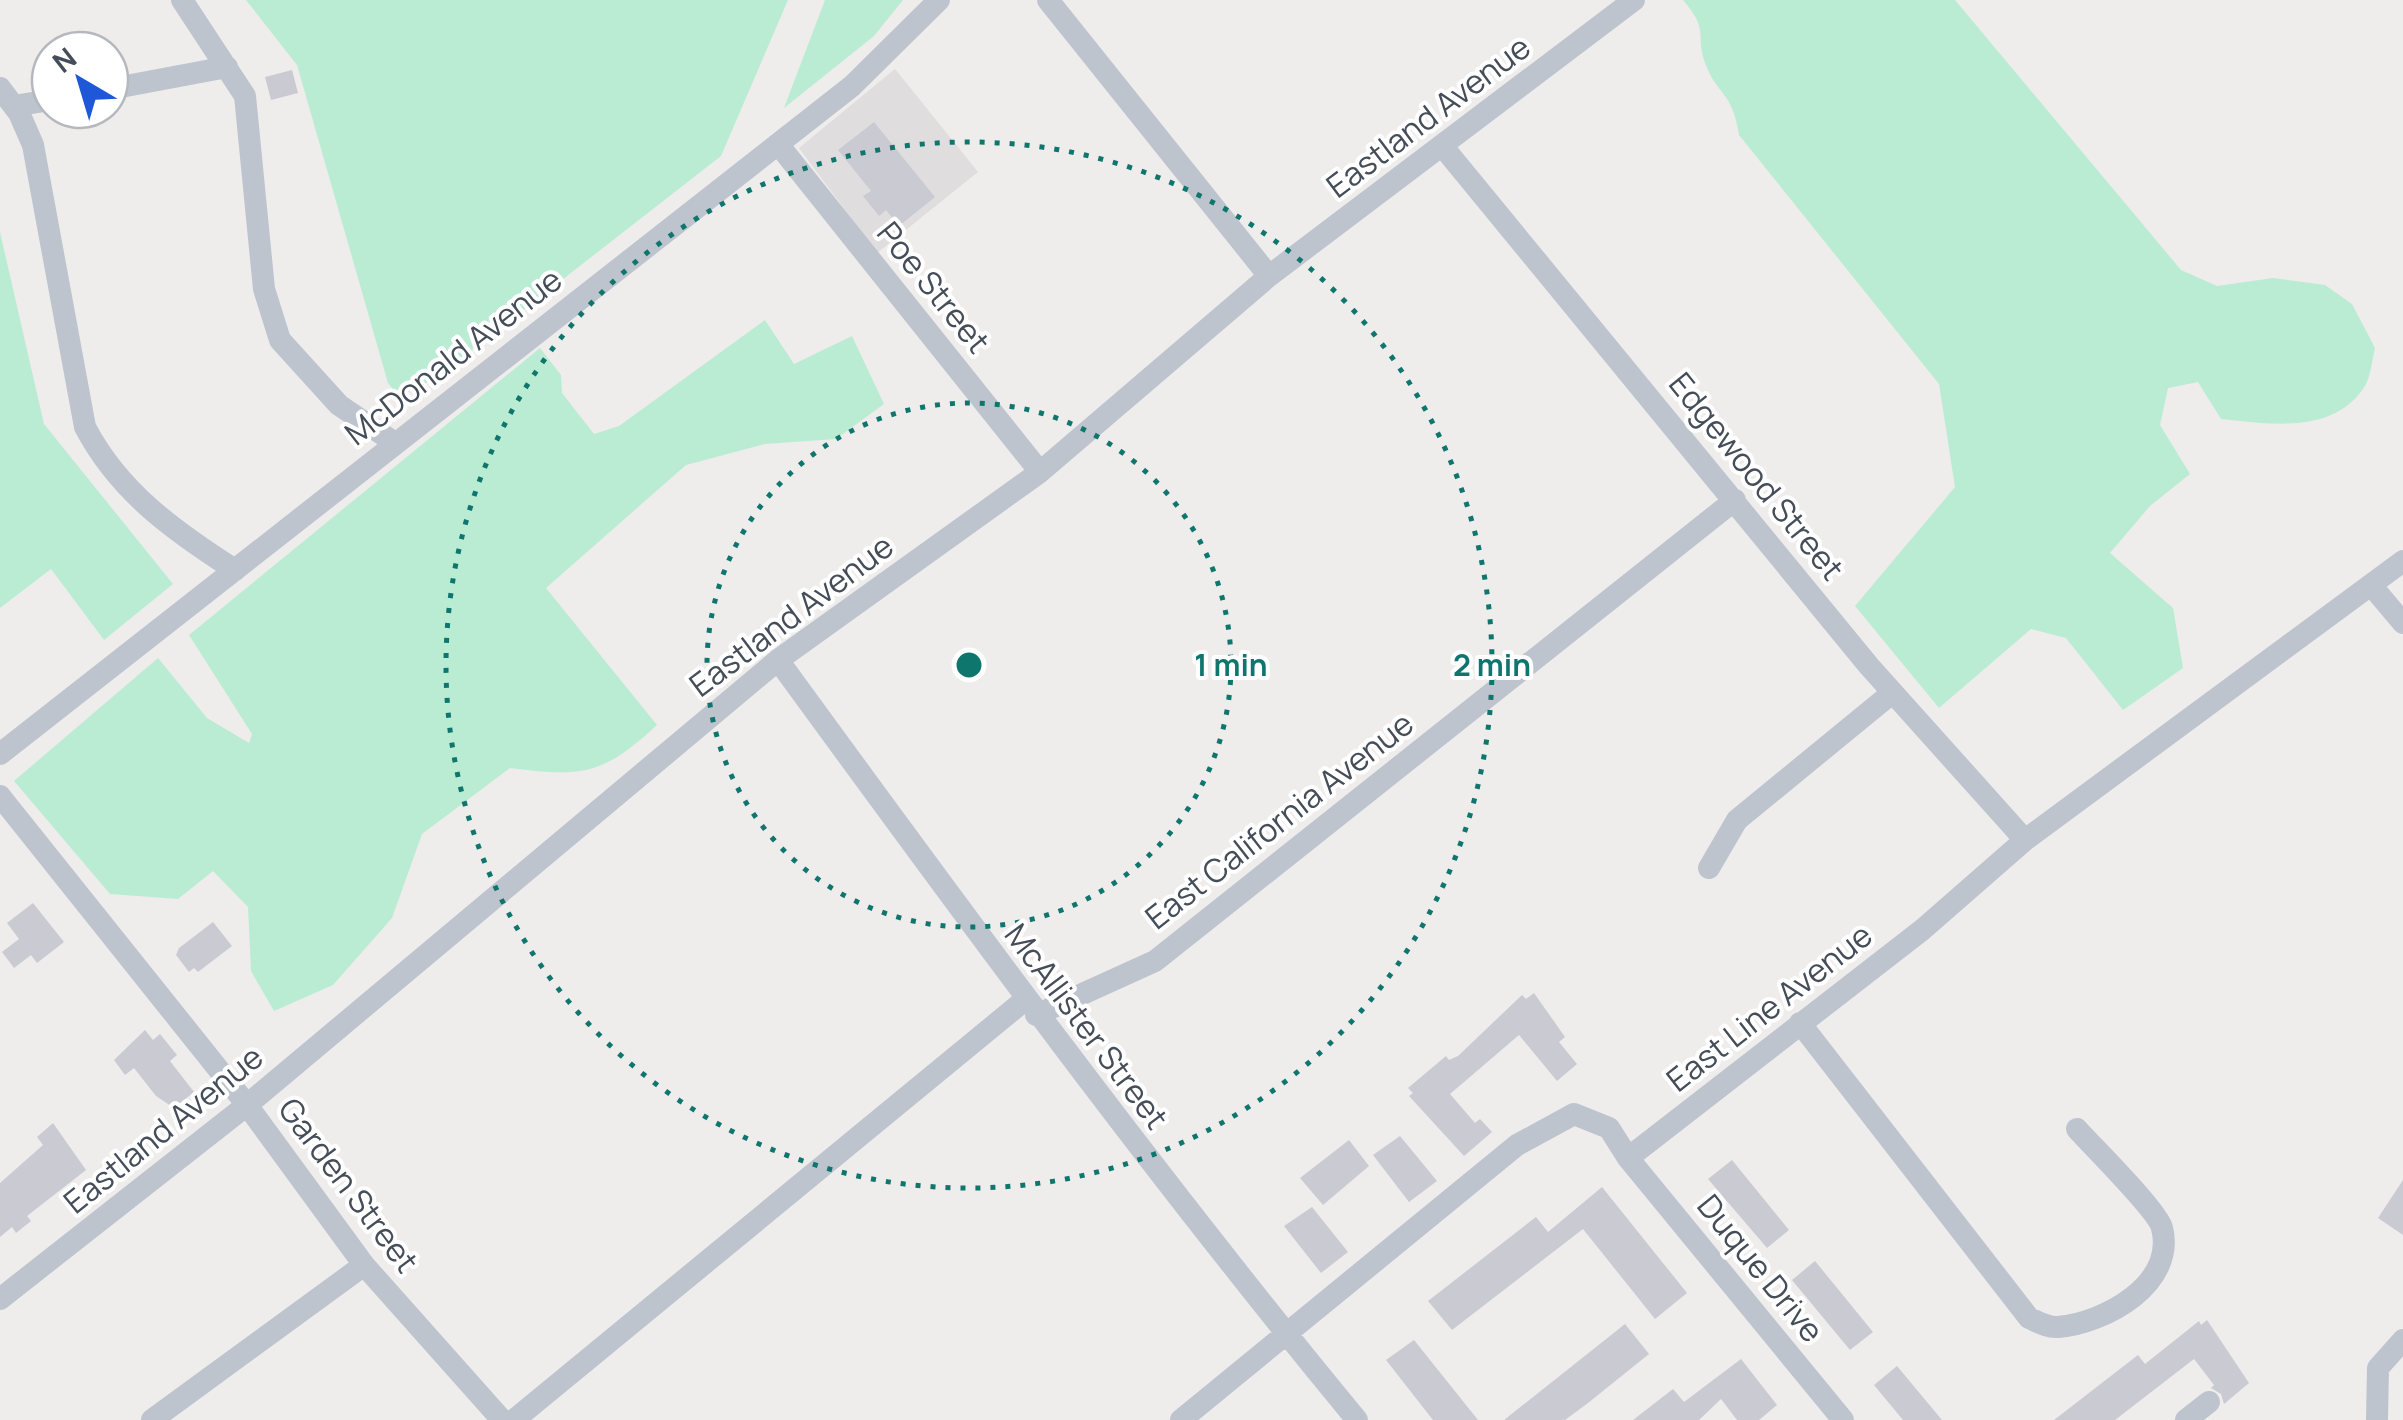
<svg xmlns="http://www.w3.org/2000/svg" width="2403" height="1420" viewBox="0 0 2403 1420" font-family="Manrope,sans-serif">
	<rect width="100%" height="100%" fill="#efecec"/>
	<path fill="#e0ddde" d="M 895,69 L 978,172 L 877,253 L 799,148 Z"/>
	<path fill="#baecd4" d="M 246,0 L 788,0 L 721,156 L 436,378 L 399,397 L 388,383 L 297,65 Z
		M 825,0 L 903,0 L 874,36 L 784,108 Z
		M 1683,0 L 1955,0 L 2181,270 L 2217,286 L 2273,278 L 2325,285 L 2352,304 L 2375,348 C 2372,359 2371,376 2365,386 C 2334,435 2269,424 2221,419 L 2198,382 L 2168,388 L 2160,425 L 2190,474 L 2150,506 L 2110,553 L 2173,608 L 2183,668 L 2123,710 L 2066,638 L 2031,629 L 1939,708 L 1855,606 L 1955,487 L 1939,384 L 1739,135 C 1733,92 1717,95 1706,65 C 1694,33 1711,33 1683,0 Z
		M 0,232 L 44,424 L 173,584 L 104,640 L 51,569 L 0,608 Z
		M 765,320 L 794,364 L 852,336 L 884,404 L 836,439 L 765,444 L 686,465 L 546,588 L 657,725 C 602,776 582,777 510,768 L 422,834 L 392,918 L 333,985 L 274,1011 L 251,971 L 248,907 L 213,871 L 178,899 L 110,894 L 14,781 L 158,658 L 207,718 L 249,743 L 252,734 L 189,635 L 540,348 L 561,375 L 562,393 L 594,434 L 619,426 Z"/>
	<path fill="#c9cad2" d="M 292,70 L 298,93 L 271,100 L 265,77 Z
		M 874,122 L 935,197 L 899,226 L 886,210 L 879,216 L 863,196 L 871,191 L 838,150 Z
		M 33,903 L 64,942 L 37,963 L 31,955 L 14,968 L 2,952 L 19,939 L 7,923 Z
		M 213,922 L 232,946 L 198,972 L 194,968 L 189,972 L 176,955 L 179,948 Z
		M 1534,993 L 1565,1037 L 1559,1042 L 1577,1064 L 1557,1081 L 1519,1035 L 1450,1094 L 1475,1123 L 1480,1119 L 1492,1132 L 1464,1156 L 1409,1096 L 1413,1093 L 1408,1088 L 1446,1056 L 1449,1060 L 1458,1056 L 1522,995 L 1526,999 Z
		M 145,1030 L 153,1040 L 160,1034 L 177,1055 L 170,1061 L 194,1092 L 174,1108 L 156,1096 L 134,1068 L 125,1075 L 114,1060 Z
		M 53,1123 L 86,1170 L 27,1216 L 31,1221 L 16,1233 L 12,1227 L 0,1237 L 0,1183 L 43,1145 L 37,1137 Z
		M 1400,1136 L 1437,1181 L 1409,1202 L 1373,1155 Z
		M 1349,1140 L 1369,1166 L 1323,1205 L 1300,1178 Z
		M 1732,1160 L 1789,1230 L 1767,1248 L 1708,1179 Z
		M 2403,1180 L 2403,1235 L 2378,1218 Z
		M 1602,1187 L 1687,1293 L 1655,1319 L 1583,1229 L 1452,1330 L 1428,1301 L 1536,1217 L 1548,1232 Z
		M 1312,1207 L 1348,1252 L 1321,1273 L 1284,1226 Z
		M 1815,1261 L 1873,1332 L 1850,1350 L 1792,1280 Z
		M 2207,1320 L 2249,1383 L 2224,1404 L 2221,1394 L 2211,1388 L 2214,1385 L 2194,1359 L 2115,1420 L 2054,1420 L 2138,1355 L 2145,1364 L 2199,1321 L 2201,1325 Z
		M 1625,1324 L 1649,1354 L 1588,1403 L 1565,1420 L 1504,1420 Z
		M 1414,1340 L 1478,1420 L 1433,1420 L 1386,1360 Z
		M 1741,1359 L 1777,1405 L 1759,1420 L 1737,1420 L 1721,1399 L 1699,1420 L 1633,1420 L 1673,1389 L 1684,1402 Z
		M 1897,1366 L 1942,1420 L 1903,1420 L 1874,1385 Z"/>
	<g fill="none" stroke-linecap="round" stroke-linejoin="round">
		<path stroke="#bdc4ce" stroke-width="22" d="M 182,0 L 245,96 L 264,289 L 280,340 L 339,405 L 395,443
			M 1048,0 L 1269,276
			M 0,88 L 19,113 L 33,145 L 85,427 C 119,492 174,531 235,570
			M 110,89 L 227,67
			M 14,106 L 50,100
			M 778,144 L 1040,472
			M 1444,148 L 1869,666 L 2025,840
			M 2371,585 L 2403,623
			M 778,660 C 966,918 1154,1174 1357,1420
			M 0,754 L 852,86 L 939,0
			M 0,796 L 247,1105 L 364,1265 L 502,1420
			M 1709,868 L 1737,820 L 1892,693
			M 1036,1015 L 1155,961 L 1735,500
			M 1800,1023 L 2029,1318 C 2038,1322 2048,1328 2058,1327 C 2105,1323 2176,1284 2162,1228 C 2158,1211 2093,1147 2077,1129
			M 1628,1158 L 1922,930 L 2025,840 L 2403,561
			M 0,1299 L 247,1105 L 778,660 L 1040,472 L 1269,276 L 1634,0
			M 152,1420 L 364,1265
			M 514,1420 L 1026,999
			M 1181,1420 L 1517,1145 L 1574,1114 L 1609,1128 L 1628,1158 L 1843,1420
			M 2186,1420 L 2209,1402
			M 2377,1420 L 2378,1368 L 2403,1340"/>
	</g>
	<g fill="none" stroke="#0f766e" stroke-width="5" stroke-dasharray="5 10">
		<circle cx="969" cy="665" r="262"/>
		<circle cx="969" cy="665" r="523"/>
	</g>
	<g text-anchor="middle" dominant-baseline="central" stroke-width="8" stroke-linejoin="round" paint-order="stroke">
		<g font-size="32" fill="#454d59" stroke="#fff">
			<text transform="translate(1428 116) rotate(-37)">Eastland Avenue</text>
			<text transform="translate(934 287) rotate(51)">Poe Street</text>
			<text transform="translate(453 356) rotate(-38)">McDonald Avenue</text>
			<text transform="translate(1757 476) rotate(51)">Edgewood Street</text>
			<text transform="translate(791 615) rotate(-37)">Eastland Avenue</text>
			<text transform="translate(1279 820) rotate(-38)">East California Avenue</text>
			<text transform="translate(1769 1007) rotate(-38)">East Line Avenue</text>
			<text transform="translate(1087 1026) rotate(53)">McAllister Street</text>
			<text transform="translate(163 1129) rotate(-39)">Eastland Avenue</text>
			<text transform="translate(349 1185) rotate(53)">Garden Street</text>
			<text transform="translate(1761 1268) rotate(51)">Duque Drive</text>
		</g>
	</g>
	<circle cx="969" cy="665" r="15" fill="#0f766e" stroke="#fff" stroke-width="5"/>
	<g font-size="30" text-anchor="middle" font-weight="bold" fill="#0f766e" stroke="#fff" stroke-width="8" stroke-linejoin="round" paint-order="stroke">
		<text x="1231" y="676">1 min</text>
		<text x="1492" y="676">2 min</text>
	</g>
	<g transform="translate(80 80) rotate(322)"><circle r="48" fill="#ffffff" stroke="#b5b8bd" stroke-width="2.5"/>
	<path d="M0-8L18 38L0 25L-18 38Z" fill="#1e57d7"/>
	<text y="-15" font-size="28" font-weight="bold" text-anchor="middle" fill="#454d59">N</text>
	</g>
</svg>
